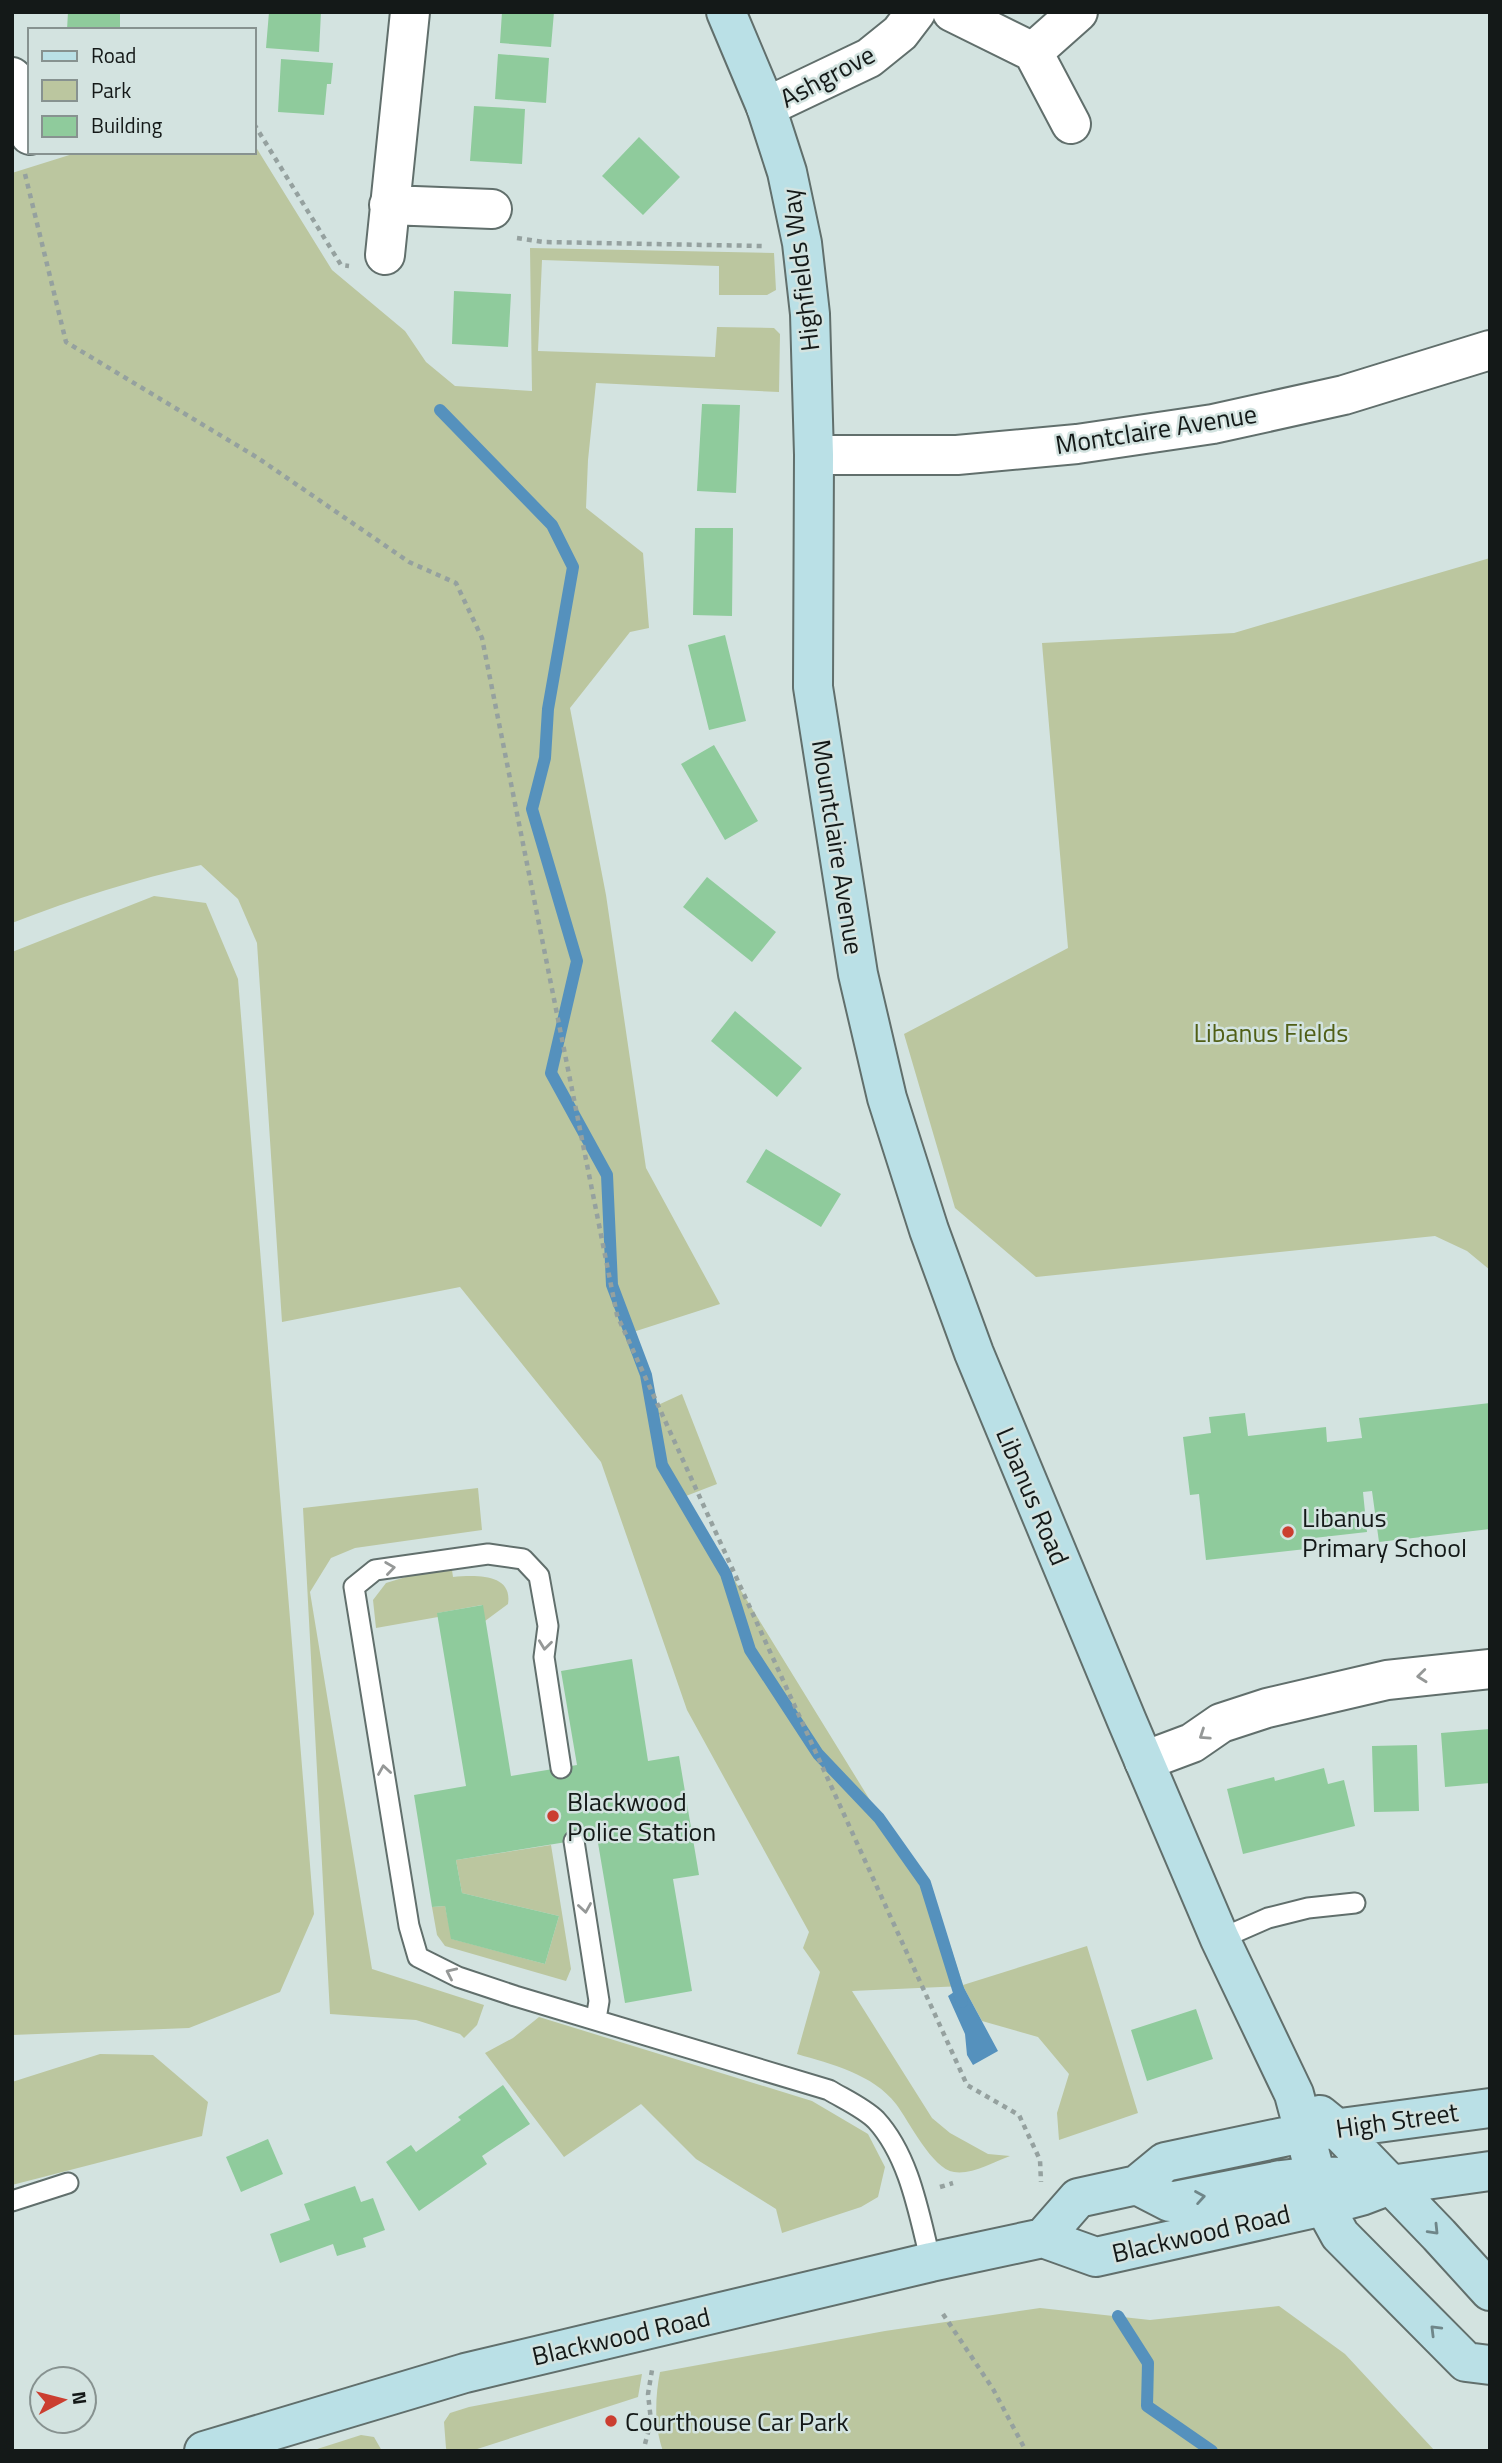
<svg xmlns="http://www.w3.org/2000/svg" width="1502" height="2463" viewBox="0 0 1502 2463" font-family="'Titillium Web',sans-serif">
	<rect width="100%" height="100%" fill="#d3e3e0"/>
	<path fill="#bbc69f" d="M 254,144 L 332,270 L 405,331 L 426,362 L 455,386 L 532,391 L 530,248 L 774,253 L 776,290 L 767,295 L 719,295 L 719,266 L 542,260 L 538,351 L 715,357 L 717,327 L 774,328 L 780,334 L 779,392 L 596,383 L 588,460 L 586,508 L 643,553 L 649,628 L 630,632 L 570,708 L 606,895 L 646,1168 L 720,1304 L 630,1333 L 658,1405 L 682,1394 L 717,1484 L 686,1496 L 716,1550 L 905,1857 L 928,1878 L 963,1985 L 1087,1946 L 1138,2113 L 1059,2140 L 1057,2113 L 1069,2074 L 1038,2037 L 982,2021 L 963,1986 L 852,1991 L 932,2118 L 950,2133 L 988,2154 L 1010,2156 C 994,2162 971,2175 954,2172 C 932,2169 909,2121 896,2104 C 873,2074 831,2064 797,2054 L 820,1972 L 803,1948 L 809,1932 L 687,1710 L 601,1462 L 460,1287 L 282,1322 L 257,943 L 238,899 L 201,865 C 136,879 74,899 12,923 L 12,173 L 79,152 L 254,152 Z
		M 1490,558 L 1490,1270 L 1467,1251 L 1435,1236 L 1036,1277 L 955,1208 L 904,1034 L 1068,948 L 1042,643 L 1234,633 Z
		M 154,896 L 206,903 L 238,979 L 314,1914 L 280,1992 L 189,2028 L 12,2035 L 12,952 Z
		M 478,1488 L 482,1530 L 355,1548 L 331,1558 L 310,1592 L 372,1969 L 484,2005 L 477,2025 L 464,2038 L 460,2034 L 416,2020 L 330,2014 L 303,1508 Z
		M 452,1570 L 453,1577 C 475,1575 513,1573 508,1604 L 485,1621 L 482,1605 L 438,1613 L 438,1617 L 376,1628 L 373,1600 L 386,1583 L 409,1576 Z
		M 551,1845 L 571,1969 L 566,1981 L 445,1946 L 437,1935 L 432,1907 L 445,1906 L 452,1939 L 545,1964 L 559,1916 L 462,1893 L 456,1860 Z
		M 539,2017 L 812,2101 L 868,2134 L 885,2167 L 878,2197 L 861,2207 L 782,2233 L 776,2209 L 696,2159 L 641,2104 L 564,2157 L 485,2053 L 513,2038 Z
		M 100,2054 L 153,2055 L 208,2102 L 202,2136 L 12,2185 L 12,2082 Z
		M 1279,2306 L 1345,2354 L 1435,2451 L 663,2451 C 654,2426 655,2398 660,2372 L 885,2331 L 1040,2308 L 1150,2320 Z
		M 642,2374 L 638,2397 L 471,2451 L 447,2451 L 446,2448 L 444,2422 L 450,2413 L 469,2407 Z
		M 361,2435 L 374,2437 L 382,2451 L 311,2451 Z"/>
	<path fill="#5591bd" d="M 963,1986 L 998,2051 L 973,2065 L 967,2055 L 965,2034 L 948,1996 Z"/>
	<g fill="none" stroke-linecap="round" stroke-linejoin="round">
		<path stroke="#5591bd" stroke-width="12" d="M 440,410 L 552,525 L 573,567 L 548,709 L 545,758 L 532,809 L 577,961 L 551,1073 L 607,1175 L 612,1285 L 646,1375 L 662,1465 L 726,1574 L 750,1650 L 818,1754 L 879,1818 L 925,1883 L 962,2002
			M 1118,2316 L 1148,2363 L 1147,2406 L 1212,2451"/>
	</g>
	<path fill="#8fcb9c" d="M 68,12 L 120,12 L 120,30 L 67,30 Z
		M 269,12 L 321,12 L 319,52 L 266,48 Z
		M 502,12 L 554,12 L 551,47 L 500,43 Z
		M 498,54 L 549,58 L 546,103 L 495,99 Z
		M 281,59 L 333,63 L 331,84 L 327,84 L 324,115 L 278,112 Z
		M 474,106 L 525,109 L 522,164 L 470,161 Z
		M 639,137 L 680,177 L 643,215 L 602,176 Z
		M 454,291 L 511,294 L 508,347 L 452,344 Z
		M 702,404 L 740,405 L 736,493 L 697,491 Z
		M 695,528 L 733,528 L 732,616 L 693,615 Z
		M 725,635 L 746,721 L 709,730 L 688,645 Z
		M 714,745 L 758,821 L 725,840 L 681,764 Z
		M 707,877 L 776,932 L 752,962 L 683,907 Z
		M 735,1011 L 802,1068 L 777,1097 L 711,1041 Z
		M 766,1149 L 841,1194 L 821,1227 L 746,1182 Z
		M 1490,1403 L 1490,1529 L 1379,1542 L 1372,1491 L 1363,1492 L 1367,1532 L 1305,1539 L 1306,1549 L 1206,1560 L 1199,1494 L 1190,1495 L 1183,1437 L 1211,1433 L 1209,1417 L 1245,1413 L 1248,1436 L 1326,1427 L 1327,1442 L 1362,1438 L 1359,1418 Z
		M 483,1605 L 511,1776 L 577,1765 L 561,1671 L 632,1659 L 648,1761 L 679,1756 L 699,1875 L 673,1879 L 692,1991 L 625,2003 L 597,1837 L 456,1860 L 462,1893 L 559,1916 L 545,1964 L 451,1939 L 445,1906 L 432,1907 L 414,1795 L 466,1786 L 437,1613 Z
		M 1490,1729 L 1490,1783 L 1445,1787 L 1441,1733 Z
		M 1417,1745 L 1419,1811 L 1374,1812 L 1372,1746 Z
		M 1324,1768 L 1328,1784 L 1344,1780 L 1355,1826 L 1243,1854 L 1227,1789 L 1274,1777 L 1275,1781 Z
		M 1196,2009 L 1213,2059 L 1147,2081 L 1131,2030 Z
		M 503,2085 L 530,2124 L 482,2156 L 487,2164 L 419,2211 L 386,2162 L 411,2145 L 416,2152 L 461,2120 L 458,2117 Z
		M 268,2139 L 283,2174 L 241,2192 L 226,2157 Z
		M 355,2186 L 361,2202 L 373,2198 L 385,2230 L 363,2238 L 366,2247 L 337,2256 L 333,2244 L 280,2263 L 270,2234 L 310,2220 L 304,2204 Z"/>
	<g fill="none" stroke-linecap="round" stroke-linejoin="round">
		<g stroke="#616f6c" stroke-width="23">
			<path id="lane" d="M 561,1768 L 544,1657 L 548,1626 L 539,1576 L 523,1559 L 488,1554 L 375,1570 L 354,1587 L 409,1926 L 418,1957 L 458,1977 L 515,1996 L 829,2090 C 844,2099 864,2108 876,2120 C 910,2157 919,2215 931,2262
				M 574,1841 L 599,2001 L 596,2019
				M 1220,1939 L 1268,1918 L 1308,1908 L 1355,1903
				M 12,2201 L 68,2183"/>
		</g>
		<g stroke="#616f6c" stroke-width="42">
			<path id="street" d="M 952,12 L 1033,52 L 1071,124
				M 1033,52 L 1078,12
				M 12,77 L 30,135
				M 766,107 L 869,58 L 900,33 L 916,12
				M 389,205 L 492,209
				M 385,255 L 410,12
				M 814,455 L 957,455 L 1077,444 L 1213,424 L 1344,395 L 1490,350
				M 1144,1761 L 1192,1743 L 1221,1723 L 1267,1708 L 1387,1680 L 1490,1669"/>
		</g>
		<g stroke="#616f6c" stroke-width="42">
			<path id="secondary" d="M 726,12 L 766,107 L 787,172 L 802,243 L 810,314 L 814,455 L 813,687 L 858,974 L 887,1098 L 929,1230 L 974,1353 L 1127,1721 L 1220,1939 L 1294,2094 L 1324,2206 L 1340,2235 L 1466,2362 L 1490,2365
				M 1320,2115 L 1336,2128 L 1439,2235 L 1490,2291
				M 1137,2185 L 1170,2202 L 1281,2180 L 1315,2176 L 1341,2177
				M 1043,2238 L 1078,2198 L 1137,2185 L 1165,2162 L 1303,2133 L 1490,2108
				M 204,2451 L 465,2373 L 931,2262 L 1043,2238 L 1096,2257 L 1324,2206 L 1361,2196 L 1390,2185 L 1490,2171"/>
		</g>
		<path stroke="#95a19f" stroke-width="4.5" stroke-dasharray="5 5" stroke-linecap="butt" d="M 254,124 L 341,265 L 349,266
			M 25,174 L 66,342 L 258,458 L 409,562 L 456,583 L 482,638 L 617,1315 L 967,2085 L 1019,2115 L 1040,2160 L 1041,2182
			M 517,238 L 543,242 L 763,246
			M 1488,792 L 1490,792
			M 940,2187 L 953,2183
			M 943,2314 L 993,2389 L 1026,2451
			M 645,2444 L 651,2421 L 648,2394 L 652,2370"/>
		<use href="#lane" stroke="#fff" stroke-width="19"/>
		<use href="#street" stroke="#fff" stroke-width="38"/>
		<use href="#secondary" stroke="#bae0e6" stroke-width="38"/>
	</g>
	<defs><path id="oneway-chevron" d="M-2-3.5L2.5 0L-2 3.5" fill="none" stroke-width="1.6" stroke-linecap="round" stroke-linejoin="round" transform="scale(1.75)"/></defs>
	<g stroke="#959897">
		<use href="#oneway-chevron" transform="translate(390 1568) rotate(-8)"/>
		<use href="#oneway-chevron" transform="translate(545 1645) rotate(97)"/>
		<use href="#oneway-chevron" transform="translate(1422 1676) rotate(174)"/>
		<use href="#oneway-chevron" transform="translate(1204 1735) rotate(146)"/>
		<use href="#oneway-chevron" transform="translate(384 1770) rotate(-99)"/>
		<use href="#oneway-chevron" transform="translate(585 1908) rotate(81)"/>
		<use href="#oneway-chevron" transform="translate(451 1973) rotate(-155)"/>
	</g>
	<g stroke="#6f8689">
		<use href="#oneway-chevron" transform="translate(1200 2197) rotate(-10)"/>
		<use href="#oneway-chevron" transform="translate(1434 2230) rotate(46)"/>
		<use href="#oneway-chevron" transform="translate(1435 2330) rotate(-135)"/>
	</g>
	<g fill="#cb3e30" stroke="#d3e3e0" stroke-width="2.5">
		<circle cx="1288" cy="1532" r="7"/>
		<circle cx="553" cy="1816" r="7"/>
		<circle cx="611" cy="2421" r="7"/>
	</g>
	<g text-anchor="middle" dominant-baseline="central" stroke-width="5" stroke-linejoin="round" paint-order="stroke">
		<g font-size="26" fill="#141918" stroke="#d3e3e0">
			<text transform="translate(827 76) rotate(-28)">Ashgrove</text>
			<text transform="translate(800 270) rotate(-97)">Highfields Way</text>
			<text transform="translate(1156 429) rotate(-9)">Montclaire Avenue</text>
			<text transform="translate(838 847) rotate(81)">Mountclaire Avenue</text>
			<text transform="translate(1033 1496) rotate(67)">Libanus Road</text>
			<text transform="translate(1397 2120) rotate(-8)">High Street</text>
			<text transform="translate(1201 2233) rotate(-13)">Blackwood Road</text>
			<text transform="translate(621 2336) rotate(-13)">Blackwood Road</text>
		</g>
		<g font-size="26" fill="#505f16" stroke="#d3e3e0">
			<text x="1271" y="1032">Libanus Fields</text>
		</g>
		<g font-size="26" fill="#141918" stroke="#d3e3e0" text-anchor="start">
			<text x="1302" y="1517">Libanus<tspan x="1302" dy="30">Primary School</tspan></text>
			<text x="567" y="1801">Blackwood<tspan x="567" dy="30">Police Station</tspan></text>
			<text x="625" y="2421">Courthouse Car Park</text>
		</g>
	</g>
	<rect width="1502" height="2463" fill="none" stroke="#141918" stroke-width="28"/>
	<rect x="28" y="28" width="228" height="126" fill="#d3e3e0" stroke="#879290" stroke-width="2"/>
	<rect x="42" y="51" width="35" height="10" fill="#bae0e6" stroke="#879290" stroke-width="2"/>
	<text x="91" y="63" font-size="21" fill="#141918">Road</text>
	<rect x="42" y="80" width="35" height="21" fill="#bbc69f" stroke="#879290" stroke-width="2"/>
	<text x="91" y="98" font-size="21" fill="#141918">Park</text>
	<rect x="42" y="116" width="35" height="21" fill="#8fcb9c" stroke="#879290" stroke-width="2"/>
	<text x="91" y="133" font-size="21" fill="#141918">Building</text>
	<g transform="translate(63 2400) rotate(83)"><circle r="33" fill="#d3e3e0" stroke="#879290" stroke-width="2"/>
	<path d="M0-5L12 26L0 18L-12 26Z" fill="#cb3e30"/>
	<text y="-10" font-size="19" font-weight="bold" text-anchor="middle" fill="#141918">N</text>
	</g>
</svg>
